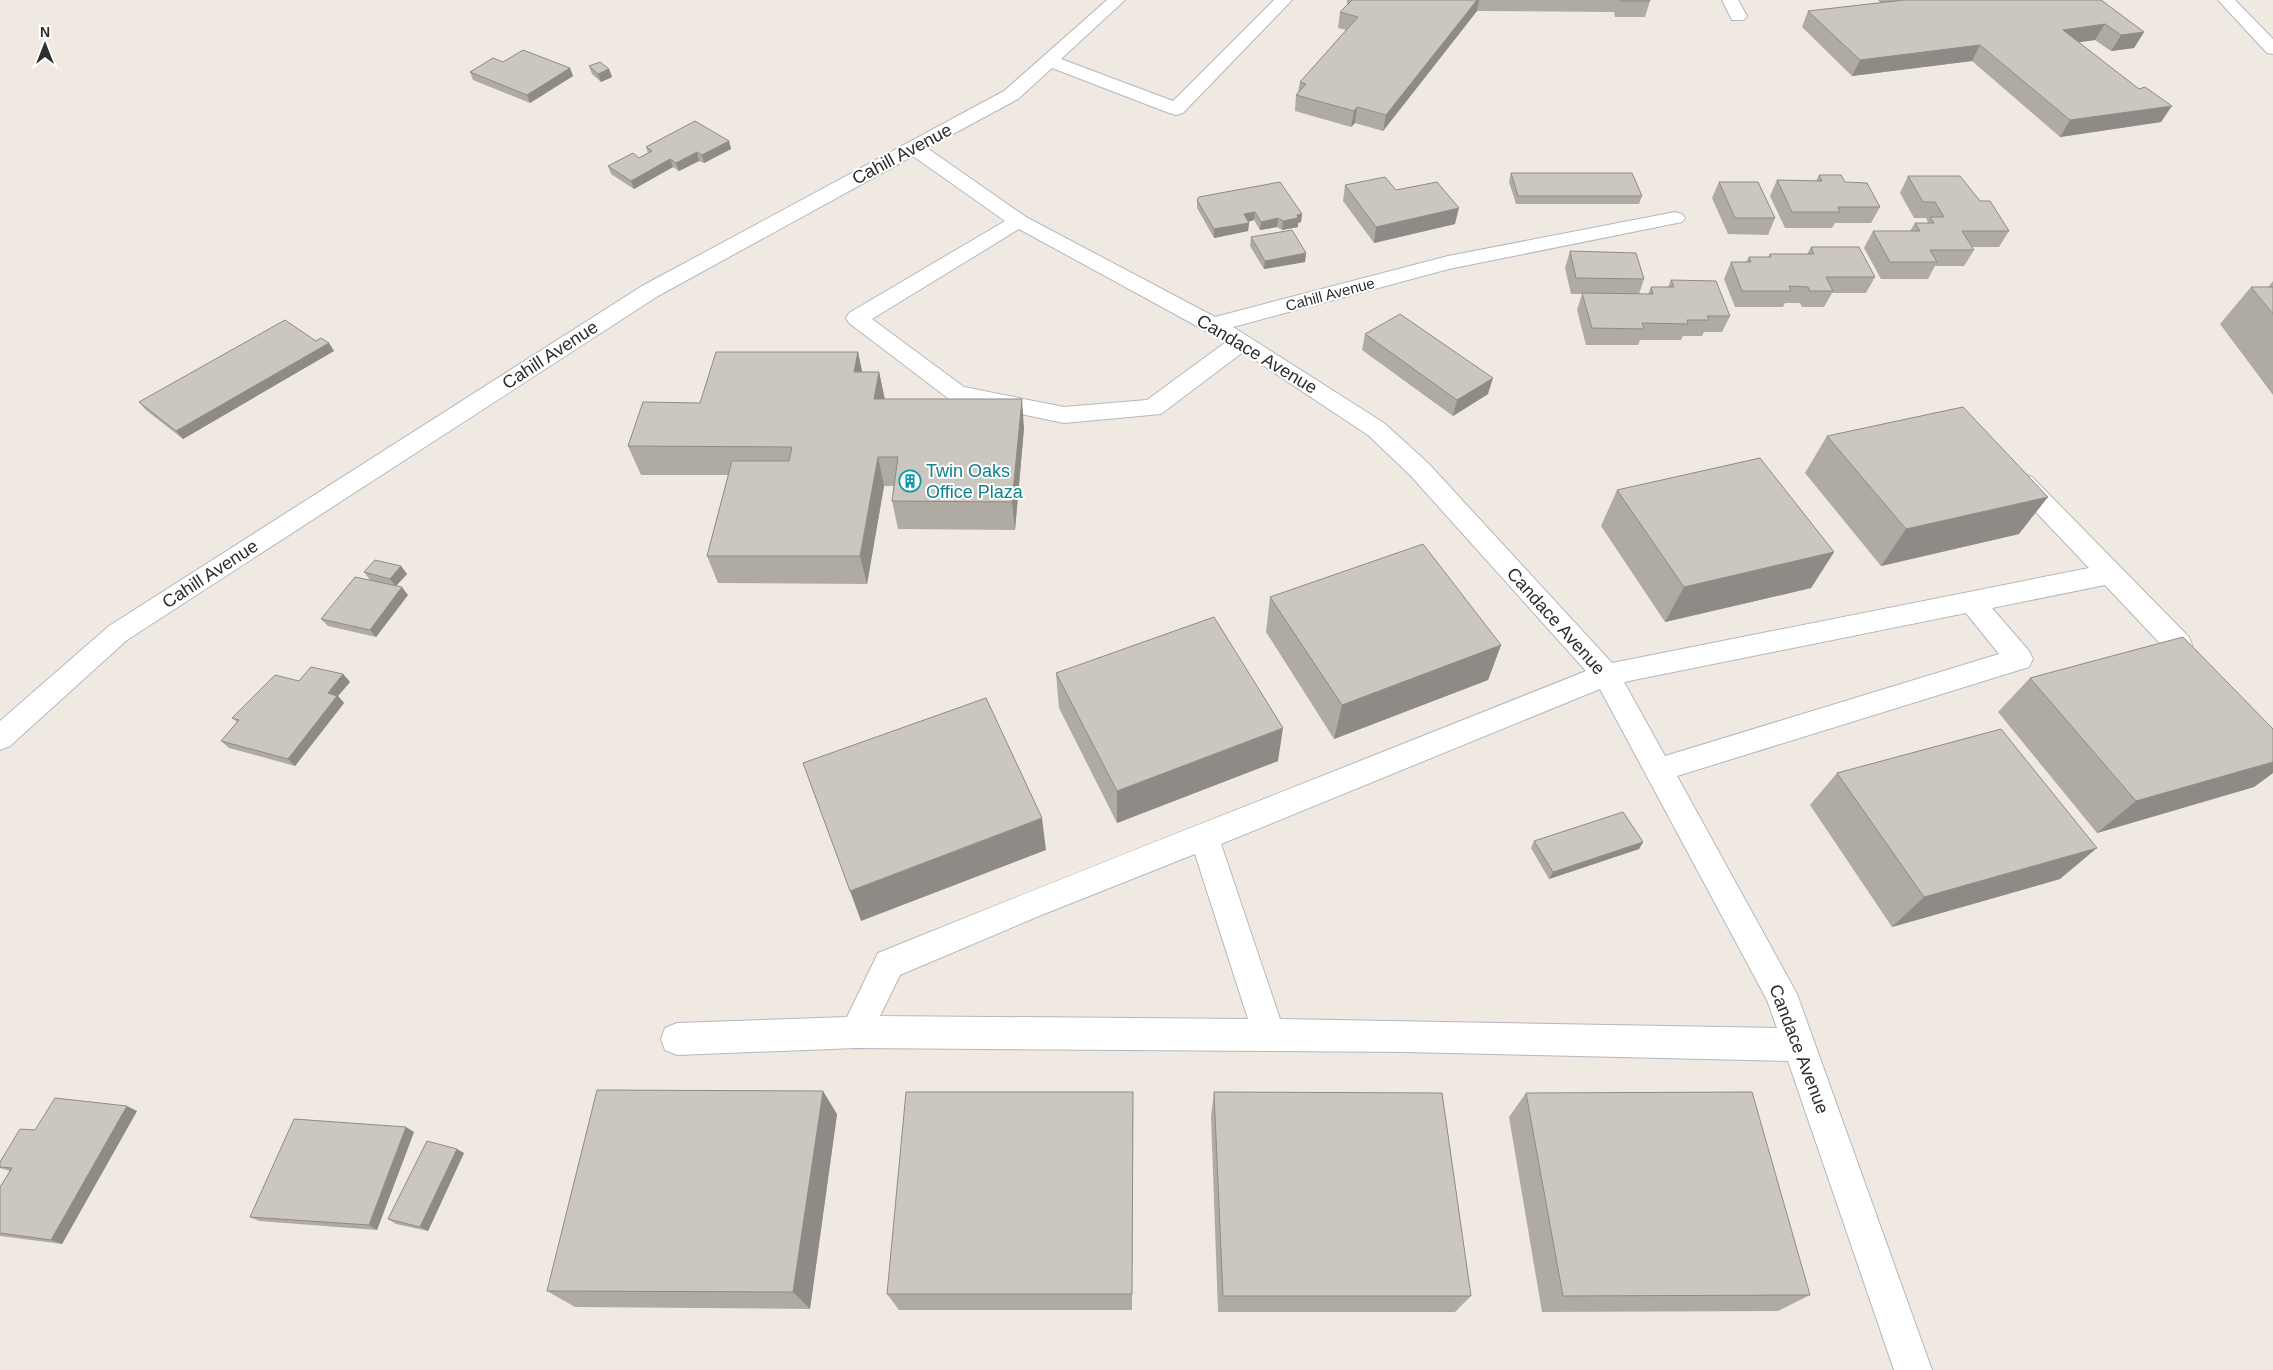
<svg xmlns="http://www.w3.org/2000/svg" width="2273" height="1370" viewBox="0 0 2273 1370" font-family="Arial,sans-serif">
	<rect width="100%" height="100%" fill="#efe9e1"/>
	<g fill="none" stroke-linecap="round" stroke-linejoin="round">
		<g stroke="#b4b7c1" stroke-width="2">
			<path id="minor" d="M 1107,0 L 1125,0 L 1061,59 L 1173,101 L 1274,0 L 1292,0 L 1183,113 L 1176,115 L 1169,113 L 1052,68 L 1018,99 L 927,148 L 1026,217 L 1215,317 L 1448,256 L 1675,212 L 1682,214 L 1685,218 L 1682,222 L 1449,269 L 1233,327 L 1384,423 L 1428,463 L 1612,663 L 2089,568 L 2014,489 L 2011,483 L 2014,477 L 2023,474 L 2032,477 L 2189,637 L 2192,645 L 2189,653 L 2179,656 L 2169,653 L 2105,585 L 1992,608 L 2029,651 L 2033,659 L 2029,667 L 1677,776 L 1797,994 L 1932,1370 L 1894,1370 L 1788,1061 L 1405,1052 L 856,1048 L 677,1055 L 665,1050 L 661,1039 L 665,1028 L 677,1023 L 847,1017 L 878,953 C 1113,857 1350,766 1586,671 L 1410,475 L 1368,435 L 1243,352 L 1161,414 L 1064,423 L 949,399 L 849,323 L 846,318 L 849,313 L 1005,221 L 913,156 L 658,296 L 127,640 L 10,746 L 0,750 L 0,721 L 109,626 L 642,286 L 1004,91 ZM 1019,229 L 1204,330 L 1226,342 L 1147,400 L 1064,407 L 964,387 L 872,319 ZM 1966,613 L 1999,654 L 1665,756 L 1624,682 ZM 1600,689 L 1767,1000 L 1777,1028 L 1280,1019 L 1221,844 ZM 1195,854 L 1248,1019 L 880,1016 L 900,975 L 1039,916 Z
				M 1722,0 L 1738,0 L 1747,16 L 1744,20 L 1732,20 Z
				M 2218,0 L 2235,0 L 2273,39 L 2273,54 L 2267,53 Z"/>
		</g>
		<use href="#minor" fill="#fff" fill-rule="evenodd"/>
	</g>
	<path fill="#afaba4" d="M 1347,0 L 1650,0 L 1650,1 L 1645,17 L 1615,17 L 1614,12 L 1477,11 L 1383,131 L 1355,123 L 1351,127 L 1295,111 L 1296,95 L 1298,92 L 1300,82 L 1346,30 L 1338,28 L 1340,12 L 1347,5 Z
		M 1878,0 L 2101,0 L 2144,32 L 2134,48 L 2111,51 L 2095,40 L 2079,42 L 2161,122 L 2060,137 L 1972,61 L 1852,76 L 1802,27 L 1808,11 L 1881,3 Z
		M 503,62 L 570,68 L 573,76 L 530,103 L 473,80 L 470,72 Z
		M 589,66 L 609,69 L 612,77 L 601,82 L 592,74 Z
		M 729,141 L 731,149 L 704,163 L 699,161 L 679,171 L 673,167 L 634,189 L 611,174 L 608,166 L 639,158 L 648,153 L 646,147 Z
		M 1511,173 L 1642,196 L 1639,204 L 1516,204 L 1509,182 Z
		M 1819,175 L 1845,182 L 1880,207 L 1871,223 L 1835,223 L 1832,228 L 1785,228 L 1770,196 L 1777,180 L 1816,181 Z
		M 1908,176 L 1980,201 L 2009,231 L 1999,247 L 1972,247 L 1974,250 L 1964,266 L 1935,266 L 1928,279 L 1881,279 L 1864,248 L 1873,231 L 1910,231 L 1915,223 L 1927,223 L 1928,222 L 1926,218 L 1914,218 L 1900,193 Z
		M 1719,182 L 1775,218 L 1768,235 L 1728,234 L 1712,198 Z
		M 1345,185 L 1455,224 L 1374,243 L 1343,201 Z
		M 1197,200 L 1302,214 L 1301,222 L 1298,223 L 1298,227 L 1282,230 L 1277,227 L 1260,230 L 1254,220 L 1248,222 L 1249,223 L 1248,231 L 1214,238 L 1197,208 Z
		M 1251,237 L 1306,253 L 1305,262 L 1264,269 L 1250,246 Z
		M 1811,247 L 1875,277 L 1866,293 L 1832,293 L 1824,307 L 1802,307 L 1800,303 L 1785,303 L 1783,307 L 1735,307 L 1724,279 L 1731,262 L 1746,262 L 1749,257 L 1768,257 L 1770,254 L 1807,254 Z
		M 1570,251 L 1644,279 L 1639,294 L 1648,294 L 1651,287 L 1668,287 L 1671,280 L 1730,316 L 1722,332 L 1704,332 L 1702,336 L 1683,336 L 1681,340 L 1640,340 L 1638,345 L 1586,345 L 1577,310 L 1582,294 L 1571,294 L 1565,268 Z
		M 2273,281 L 2273,395 L 2220,324 L 2251,287 L 2268,287 Z
		M 1365,334 L 1488,394 L 1453,416 L 1362,350 Z
		M 316,341 L 329,343 L 334,351 L 183,439 L 146,410 L 139,402 Z
		M 858,352 L 862,372 L 879,372 L 885,399 L 1024,428 L 1015,530 L 898,529 L 892,501 L 894,486 L 884,486 L 867,584 L 718,583 L 707,556 L 728,475 L 641,475 L 628,446 L 700,403 Z
		M 1827,436 L 2019,534 L 1881,566 L 1805,473 Z
		M 1617,490 L 1834,552 L 1811,588 L 1665,622 L 1601,526 Z
		M 401,566 L 407,574 L 396,586 L 408,595 L 376,637 L 328,626 L 321,619 L 370,580 L 364,572 Z
		M 1270,597 L 1501,645 L 1488,680 L 1334,739 L 1266,632 Z
		M 1056,673 L 1278,761 L 1117,823 L 1059,708 Z
		M 343,674 L 350,682 L 338,696 L 344,703 L 295,766 L 229,748 L 221,741 L 237,722 L 232,718 L 299,681 Z
		M 2030,678 L 2273,729 L 2273,773 L 2254,787 L 2097,833 L 1998,712 Z
		M 1837,773 L 2060,879 L 1892,927 L 1810,805 Z
		M 1534,841 L 1643,842 L 1639,849 L 1549,879 L 1531,848 Z
		M 1133,1092 L 1132,1310 L 899,1310 L 887,1294 Z
		M 1214,1092 L 1471,1296 L 1455,1312 L 1218,1312 L 1211,1116 Z
		M 1526,1093 L 1810,1295 L 1778,1311 L 1542,1312 L 1509,1117 Z
		M 137,1111 L 62,1244 L 0,1236 L 0,1187 L 10,1171 L 0,1168 L 0,1162 L 35,1130 Z
		M 837,1114 L 810,1309 L 575,1307 L 547,1291 Z
		M 414,1132 L 377,1230 L 259,1221 L 250,1217 Z
		M 464,1153 L 428,1231 L 396,1224 L 388,1219 Z"/>
	<path fill="#8e8b86" d="M 1477,0 L 1479,0 L 1477,11 L 1383,131 L 1386,115 Z
		M 2105,24 L 2095,40 L 2054,46 L 2063,30 Z
		M 2144,32 L 2134,48 L 2111,51 L 2121,35 Z
		M 1980,45 L 1972,61 L 1852,76 L 1860,60 Z
		M 570,68 L 573,76 L 530,103 L 527,95 Z
		M 609,69 L 612,77 L 601,82 L 598,74 Z
		M 2172,106 L 2161,122 L 2060,137 L 2070,120 Z
		M 1357,107 L 1355,123 L 1351,127 L 1354,111 Z
		M 729,141 L 731,149 L 704,163 L 702,155 Z
		M 697,152 L 699,161 L 679,171 L 676,163 Z
		M 670,159 L 673,167 L 634,189 L 631,181 Z
		M 1459,208 L 1455,224 L 1374,243 L 1376,227 Z
		M 1255,212 L 1254,220 L 1243,223 L 1244,214 Z
		M 1302,214 L 1301,222 L 1298,223 L 1298,227 L 1282,230 L 1283,221 L 1297,215 Z
		M 1278,218 L 1277,227 L 1260,230 L 1261,222 Z
		M 1249,223 L 1248,231 L 1214,238 L 1214,229 Z
		M 1306,253 L 1305,262 L 1264,269 L 1265,261 Z
		M 329,343 L 334,351 L 183,439 L 176,431 Z
		M 858,352 L 864,381 L 854,372 Z
		M 879,372 L 885,401 L 874,399 Z
		M 1493,378 L 1488,394 L 1453,416 L 1457,400 Z
		M 1022,399 L 1024,428 L 1015,530 L 1012,502 Z
		M 878,457 L 884,486 L 867,584 L 860,556 Z
		M 2048,497 L 2019,534 L 1881,566 L 1906,529 Z
		M 1834,552 L 1811,588 L 1665,622 L 1684,587 Z
		M 401,566 L 407,574 L 396,586 L 390,579 Z
		M 402,587 L 408,595 L 376,637 L 370,630 Z
		M 1501,645 L 1488,680 L 1334,739 L 1342,705 Z
		M 343,674 L 350,682 L 338,696 L 344,703 L 295,766 L 288,759 L 328,693 Z
		M 1283,728 L 1278,761 L 1117,823 L 1117,791 Z
		M 2273,762 L 2273,773 L 2254,787 L 2097,833 L 2136,801 Z
		M 1042,818 L 1046,850 L 861,921 L 850,891 Z
		M 1643,842 L 1639,849 L 1549,879 L 1553,872 Z
		M 2097,848 L 2060,879 L 1892,927 L 1924,897 Z
		M 823,1091 L 837,1114 L 810,1309 L 793,1292 Z
		M 127,1106 L 137,1111 L 62,1244 L 51,1240 Z
		M 406,1127 L 414,1132 L 377,1230 L 369,1225 Z
		M 457,1149 L 464,1153 L 428,1231 L 420,1227 Z"/>
	<path fill="#cbc7bf" stroke="#8e8b86" d="M 1352,0 L 1477,0 L 1386,115 L 1357,107 L 1354,111 L 1296,95 L 1306,84 L 1300,82 L 1358,17 L 1340,12 Z
		M 1620,0 L 1650,0 L 1650,1 L 1620,1 Z
		M 1904,0 L 2101,0 L 2144,32 L 2121,35 L 2105,24 L 2063,30 L 2139,89 L 2145,87 L 2172,106 L 2070,120 L 1980,45 L 1860,60 L 1808,11 Z
		M 523,50 L 570,68 L 527,95 L 470,72 L 493,58 L 503,62 Z
		M 600,62 L 609,69 L 598,74 L 589,66 Z
		M 695,121 L 729,141 L 702,155 L 697,152 L 676,163 L 670,159 L 631,181 L 608,166 L 633,153 L 639,158 L 652,151 L 646,147 Z
		M 1511,173 L 1632,173 L 1642,196 L 1518,196 Z
		M 1819,175 L 1841,175 L 1845,182 L 1867,183 L 1880,207 L 1838,207 L 1840,212 L 1792,212 L 1777,180 L 1822,181 Z
		M 1908,176 L 1960,176 L 1980,201 L 1990,201 L 2009,231 L 1962,231 L 1974,250 L 1930,250 L 1937,262 L 1890,262 L 1873,231 L 1920,231 L 1915,223 L 1934,223 L 1930,217 L 1944,217 L 1935,202 L 1923,202 Z
		M 1385,177 L 1396,190 L 1437,182 L 1459,208 L 1376,227 L 1345,185 Z
		M 1280,182 L 1302,214 L 1297,215 L 1298,218 L 1283,221 L 1278,218 L 1261,222 L 1255,212 L 1244,214 L 1249,223 L 1214,229 L 1197,200 L 1199,197 Z
		M 1719,182 L 1758,182 L 1775,218 L 1735,218 Z
		M 1292,230 L 1306,253 L 1265,261 L 1251,237 Z
		M 1811,247 L 1859,247 L 1875,277 L 1826,277 L 1833,291 L 1810,291 L 1808,287 L 1789,286 L 1791,291 L 1742,291 L 1731,262 L 1751,262 L 1749,257 L 1771,257 L 1770,254 L 1814,254 Z
		M 1570,251 L 1636,253 L 1644,279 L 1576,278 Z
		M 1671,280 L 1716,281 L 1730,316 L 1707,316 L 1709,320 L 1687,320 L 1688,324 L 1642,323 L 1644,329 L 1592,328 L 1582,293 L 1653,294 L 1651,287 L 1674,287 Z
		M 2251,287 L 2273,287 L 2273,314 Z
		M 1400,314 L 1493,378 L 1457,400 L 1365,334 Z
		M 285,320 L 316,341 L 321,338 L 329,343 L 176,431 L 139,402 Z
		M 716,352 L 858,352 L 854,372 L 879,372 L 874,399 L 1022,399 L 1012,502 L 892,501 L 898,457 L 878,457 L 860,556 L 707,556 L 732,461 L 789,461 L 792,447 L 628,446 L 643,402 L 700,403 Z
		M 1963,407 L 2048,497 L 1906,529 L 1827,436 Z
		M 1760,458 L 1834,552 L 1684,587 L 1617,490 Z
		M 1423,544 L 1501,645 L 1342,705 L 1270,597 Z
		M 375,560 L 401,566 L 390,579 L 364,572 Z
		M 355,577 L 402,587 L 370,630 L 321,619 Z
		M 1214,617 L 1283,728 L 1117,791 L 1056,673 Z
		M 2183,637 L 2273,729 L 2273,762 L 2136,801 L 2030,678 Z
		M 311,667 L 343,674 L 328,693 L 337,696 L 288,759 L 221,741 L 239,720 L 232,718 L 275,675 L 299,681 Z
		M 986,698 L 1042,818 L 850,891 L 803,763 Z
		M 2001,729 L 2097,848 L 1924,897 L 1837,773 Z
		M 1623,812 L 1643,842 L 1553,872 L 1534,841 Z
		M 597,1090 L 823,1091 L 793,1292 L 547,1291 Z
		M 906,1092 L 1133,1092 L 1132,1294 L 887,1294 Z
		M 1214,1092 L 1442,1093 L 1471,1296 L 1223,1296 Z
		M 1752,1092 L 1810,1295 L 1563,1296 L 1526,1093 Z
		M 55,1098 L 127,1106 L 51,1240 L 0,1233 L 0,1187 L 12,1168 L 0,1167 L 0,1162 L 20,1129 L 35,1130 Z
		M 294,1119 L 406,1127 L 369,1225 L 250,1217 Z
		M 427,1141 L 457,1149 L 420,1227 L 388,1219 Z"/>
	<defs>
		<g id="building-ring" transform="scale(1.125)"><circle r="9.5" fill="#fff" stroke="#0f9aa8" stroke-width="1.5"/><path d="M-4-6H4V6H1V3H-1V6H-4ZM-2.5-4.3h1.7v1.8h-1.7ZM.8-4.3h1.7v1.8H.8ZM-2.5-1h1.7V.8h-1.7ZM.8-1h1.7V.8H.8Z" fill="#0f9aa8"/></g>
	</defs>
	<g fill-rule="evenodd">
		<use href="#building-ring" x="910" y="481"/>
	</g>
	<g text-anchor="middle" dominant-baseline="central" stroke-width="4" stroke-linejoin="round" paint-order="stroke">
		<g font-size="15" fill="#2e2e2e" stroke="#fff">
			<text transform="translate(1330 294) rotate(-15)">Cahill Avenue</text>
		</g>
		<g font-size="18" fill="#2e2e2e" stroke="#fff">
			<text transform="translate(902 154) rotate(-28)">Cahill Avenue</text>
			<text transform="translate(1257 354) rotate(31)">Candace Avenue</text>
			<text transform="translate(550 355) rotate(-33)">Cahill Avenue</text>
			<text transform="translate(210 574) rotate(-33)">Cahill Avenue</text>
			<text transform="translate(1556 621) rotate(48)">Candace Avenue</text>
			<text transform="translate(1799 1049) rotate(69)">Candace Avenue</text>
		</g>
		<g font-size="18" fill="#0d838f" stroke="#fff" text-anchor="start">
			<text x="926" y="471">Twin Oaks<tspan x="926" dy="21">Office Plaza</tspan></text>
		</g>
	</g>
	<g transform="translate(45 45)" stroke="#ffffff" stroke-width="4" paint-order="stroke">
	<path d="M0-4L9 19L0 12L-9 19Z" fill="#2e2e2e"/>
	<text y="-8" font-size="14" font-weight="bold" text-anchor="middle" fill="#2e2e2e">N</text>
	</g>
</svg>
